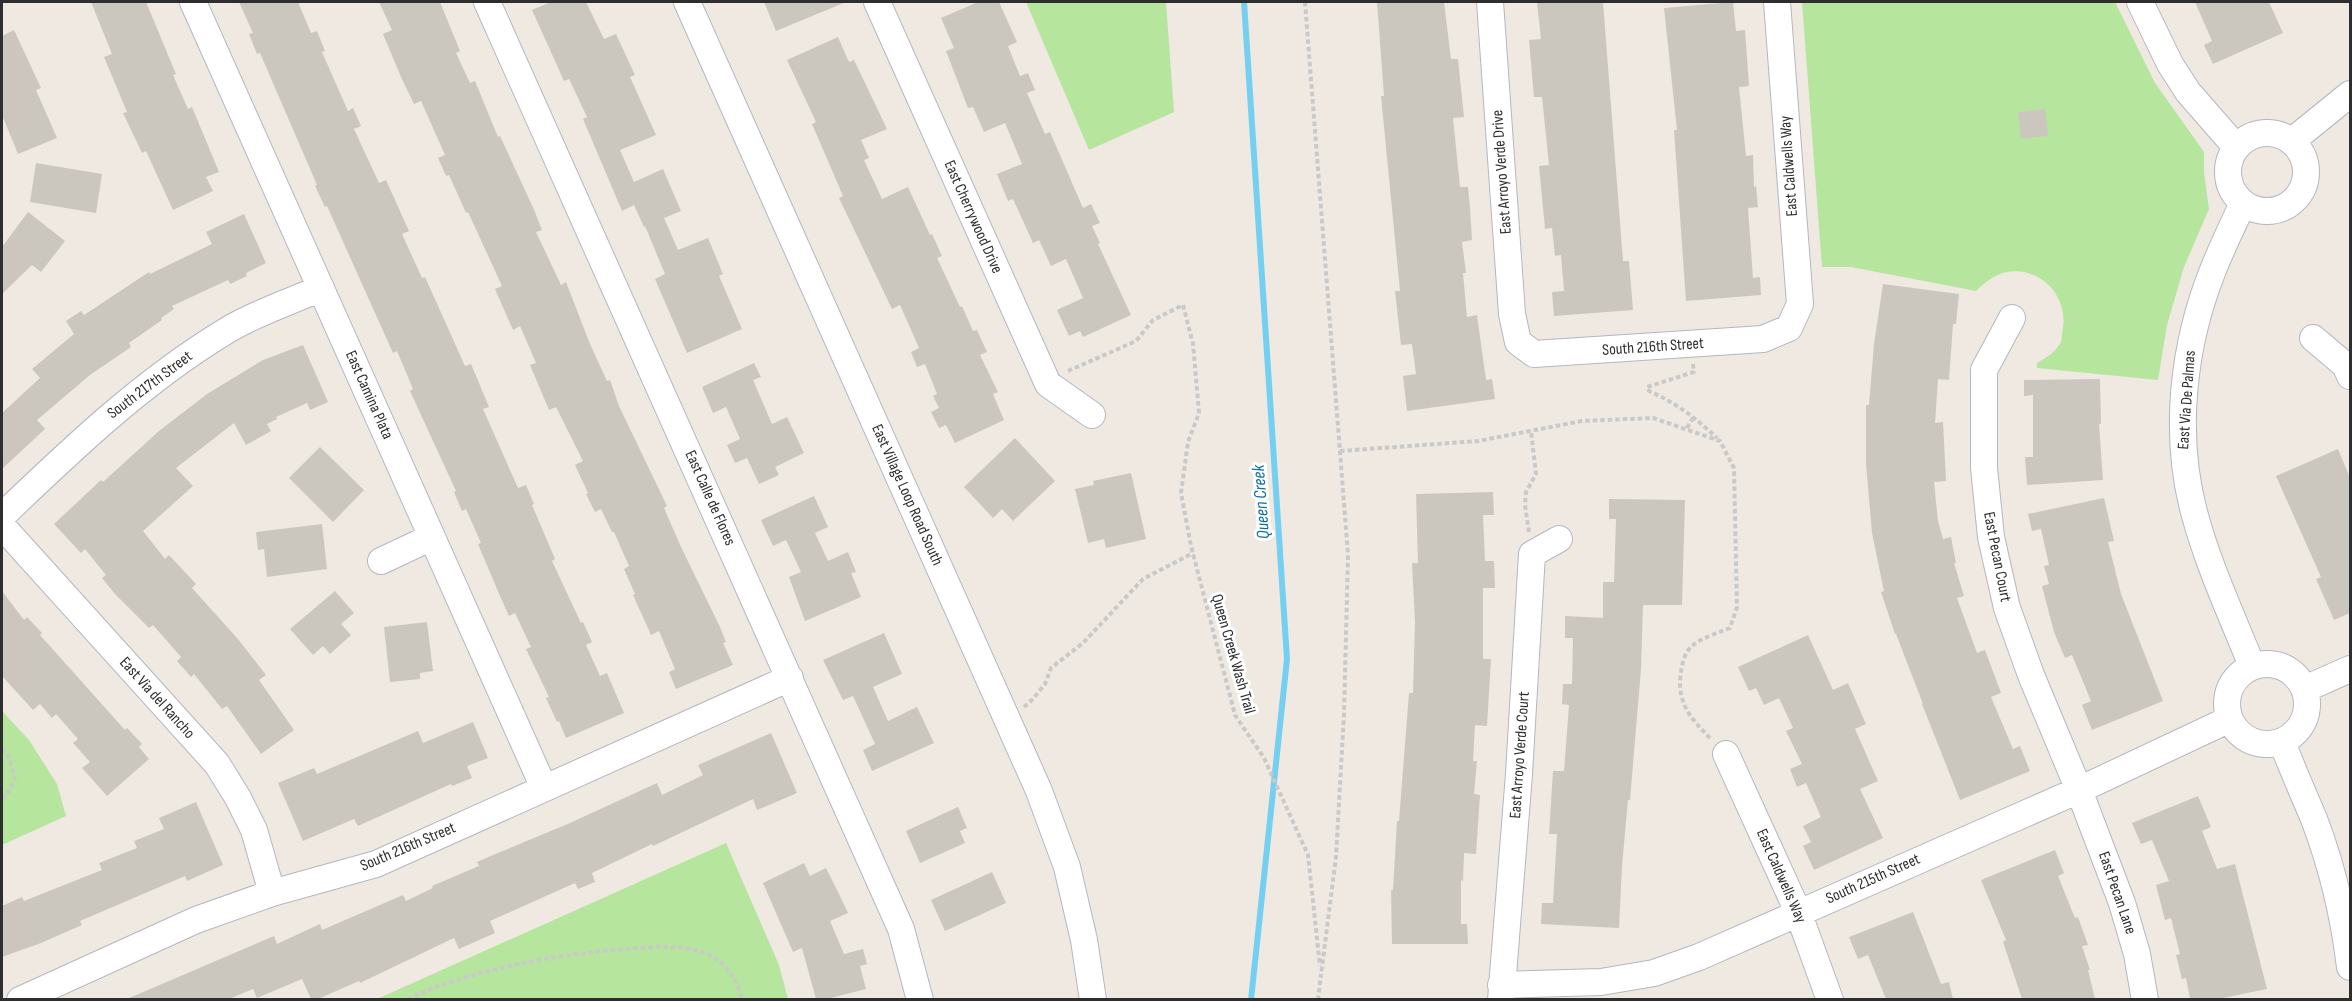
<svg xmlns="http://www.w3.org/2000/svg" width="2352" height="1001" viewBox="0 0 2352 1001" font-family="'Sofia Sans Condensed',sans-serif">
	<rect width="100%" height="100%" fill="#efe9e1"/>
	<path fill="#b6e59e" d="M 1026,2 L 1166,2 L 1174,112 L 1089,150 Z
		M 1802,2 L 2115,2 L 2155,83 L 2204,152 L 2204,173 L 2209,209 L 2184,267 L 2167,325 L 2158,380 L 2037,368 L 2037,363 C 2046,358 2056,352 2061,342 C 2062,338 2062,332 2063,328 C 2068,296 2040,266 2007,272 C 1995,274 1984,283 1976,291 L 1851,267 L 1822,267 Z
		M 2,711 L 29,740 L 57,784 L 66,816 L 2,845 Z
		M 726,843 L 779,965 L 788,999 L 377,999 Z"/>
	<g fill="none" stroke-linecap="round" stroke-linejoin="round">
		<path stroke="#75cff0" stroke-width="6" d="M 1244,2 L 1287,659 L 1251,1000"/>
	</g>
	<path fill="#cbc7bf" d="M 91,2 L 146,2 L 176,74 L 173,75 L 188,109 L 192,107 L 219,172 L 206,177 L 213,191 L 173,210 L 146,151 L 142,153 L 123,113 L 127,112 L 104,57 L 112,54 Z
		M 239,2 L 298,2 L 311,33 L 317,31 L 325,51 L 322,52 L 348,111 L 353,108 L 361,126 L 354,129 L 379,183 L 386,180 L 409,231 L 402,234 L 422,278 L 425,277 L 465,366 L 471,364 L 489,407 L 483,409 L 518,488 L 526,485 L 534,504 L 532,505 L 555,559 L 552,561 L 581,623 L 583,622 L 592,642 L 586,645 L 600,676 L 607,673 L 624,713 L 566,738 L 559,721 L 557,722 L 546,698 L 549,697 L 526,649 L 531,647 L 515,613 L 509,616 L 500,596 L 478,544 L 481,543 L 466,509 L 462,511 L 454,492 L 456,491 L 410,391 L 413,389 L 397,351 L 393,353 L 327,206 L 325,207 L 315,186 L 317,185 L 260,53 L 257,54 L 249,34 L 253,33 Z
		M 379,2 L 440,2 L 460,51 L 456,53 L 470,83 L 475,81 L 498,137 L 500,136 L 535,212 L 542,230 L 536,232 L 561,285 L 566,282 L 590,344 L 607,381 L 610,380 L 619,406 L 667,506 L 664,508 L 681,547 L 720,627 L 726,642 L 723,643 L 733,665 L 676,689 L 669,672 L 675,669 L 659,631 L 651,635 L 633,595 L 635,594 L 624,569 L 629,566 L 614,532 L 612,532 L 601,509 L 595,512 L 586,494 L 588,493 L 575,465 L 583,461 L 556,407 L 549,410 L 530,365 L 536,363 L 520,326 L 513,330 L 495,289 L 502,286 L 468,212 L 466,213 L 449,175 L 446,176 L 438,158 L 445,155 L 421,101 L 414,104 L 401,77 L 383,34 L 392,30 Z
		M 551,2 L 586,2 L 604,39 L 616,34 L 635,75 L 630,77 L 656,135 L 620,150 L 634,182 L 663,169 L 681,211 L 664,218 L 678,250 L 708,238 L 723,274 L 719,276 L 742,329 L 687,353 L 655,279 L 665,274 L 645,226 L 644,227 L 634,205 L 622,211 L 583,119 L 587,117 L 569,79 L 564,81 L 532,10 Z
		M 764,2 L 846,2 L 776,31 Z
		M 978,2 L 999,2 L 1017,42 L 1008,46 L 1020,76 L 1028,73 L 1035,90 L 1027,93 L 1045,134 L 1050,132 L 1083,208 L 1091,204 L 1100,223 L 1092,226 L 1100,243 L 1098,244 L 1131,315 L 1083,337 L 1080,331 L 1069,336 L 1057,310 L 1083,298 L 1066,259 L 1051,266 L 1039,240 L 1033,243 L 1013,199 L 1008,201 L 997,174 L 1022,164 L 1005,123 L 984,132 L 973,107 L 968,108 L 946,51 L 954,48 L 941,18 Z
		M 1377,2 L 1444,2 L 1451,59 L 1458,59 L 1464,117 L 1453,118 L 1460,187 L 1468,187 L 1470,208 L 1472,240 L 1462,242 L 1466,273 L 1463,273 L 1467,317 L 1477,315 L 1486,380 L 1492,379 L 1495,399 L 1407,411 L 1403,376 L 1416,374 L 1412,344 L 1401,345 L 1395,291 L 1400,291 L 1381,96 L 1384,96 Z
		M 1537,2 L 1603,2 L 1623,261 L 1629,261 L 1633,310 L 1554,316 L 1552,292 L 1564,291 L 1561,255 L 1555,256 L 1552,228 L 1545,229 L 1539,166 L 1549,165 L 1542,97 L 1534,97 L 1529,40 L 1541,39 Z
		M 1733,2 L 1736,31 L 1745,30 L 1749,86 L 1739,87 L 1746,156 L 1753,155 L 1754,187 L 1756,186 L 1758,207 L 1748,208 L 1753,278 L 1760,277 L 1761,295 L 1686,301 L 1674,130 L 1677,130 L 1664,8 Z
		M 2195,2 L 2269,2 L 2283,33 L 2213,64 L 2204,45 L 2212,41 Z
		M 14,30 L 41,88 L 36,90 L 57,138 L 18,154 L 2,115 L 2,36 Z
		M 838,37 L 849,62 L 854,60 L 887,129 L 861,140 L 869,158 L 864,160 L 882,199 L 908,187 L 930,235 L 932,234 L 942,256 L 937,258 L 960,307 L 962,306 L 973,331 L 977,330 L 987,352 L 980,355 L 998,392 L 993,394 L 1004,420 L 955,443 L 946,425 L 939,428 L 931,412 L 939,408 L 933,396 L 937,394 L 925,364 L 917,367 L 911,352 L 919,348 L 900,305 L 892,309 L 839,198 L 843,196 L 812,124 L 816,122 L 787,60 Z
		M 2045,109 L 2048,136 L 2021,139 L 2018,112 Z
		M 36,163 L 102,174 L 96,213 L 30,202 Z
		M 28,212 L 65,241 L 41,272 L 32,265 L 2,294 L 2,247 Z
		M 244,214 L 266,263 L 246,273 L 247,276 L 230,284 L 228,280 L 172,306 L 174,309 L 161,318 L 162,320 L 129,343 L 131,347 L 90,375 L 37,420 L 45,429 L 2,469 L 2,413 L 40,378 L 32,369 L 74,334 L 66,321 L 81,311 L 84,315 L 149,272 L 150,274 L 212,244 L 206,232 Z
		M 1883,284 L 1959,294 L 1956,324 L 1953,324 L 1949,380 L 1938,379 L 1935,423 L 1943,422 L 1946,481 L 1934,482 L 1938,521 L 1943,539 L 1951,537 L 1956,563 L 1954,563 L 1964,596 L 1957,598 L 1977,653 L 1985,650 L 2001,693 L 1991,697 L 2013,749 L 2020,746 L 2030,771 L 1960,800 L 1922,704 L 1923,704 L 1896,634 L 1895,634 L 1881,592 L 1884,591 L 1872,533 L 1866,464 L 1866,405 L 1869,405 L 1874,344 Z
		M 303,345 L 328,402 L 310,410 L 307,403 L 276,417 L 277,419 L 267,424 L 271,431 L 246,445 L 234,423 L 176,468 L 193,486 L 143,531 L 165,559 L 169,555 L 196,584 L 192,588 L 238,639 L 266,675 L 259,680 L 294,730 L 261,754 L 227,706 L 222,709 L 194,674 L 191,677 L 177,661 L 181,657 L 153,625 L 149,628 L 115,594 L 102,578 L 106,575 L 85,549 L 81,553 L 54,524 L 101,480 L 103,482 L 159,431 L 207,394 L 263,360 Z
		M 754,363 L 761,377 L 753,380 L 772,424 L 787,417 L 804,453 L 775,467 L 779,475 L 759,484 L 747,458 L 735,463 L 727,445 L 740,439 L 726,407 L 713,413 L 702,387 Z
		M 2100,379 L 2101,424 L 2099,424 L 2103,480 L 2027,485 L 2025,457 L 2033,457 L 2033,395 L 2024,396 L 2024,380 Z
		M 1015,438 L 1055,481 L 1013,521 L 1002,509 L 993,518 L 964,487 Z
		M 320,447 L 364,490 L 333,522 L 289,478 Z
		M 2338,449 L 2350,478 L 2350,613 L 2334,620 L 2316,579 L 2321,577 L 2276,476 Z
		M 1131,473 L 1146,539 L 1106,548 L 1104,539 L 1088,543 L 1075,489 L 1094,485 L 1093,481 Z
		M 1493,492 L 1494,515 L 1483,515 L 1485,561 L 1494,561 L 1495,588 L 1483,588 L 1483,659 L 1491,659 L 1487,726 L 1475,725 L 1473,761 L 1477,761 L 1474,794 L 1480,795 L 1476,854 L 1464,853 L 1463,881 L 1461,880 L 1461,924 L 1467,924 L 1468,944 L 1392,944 L 1391,890 L 1393,890 L 1397,821 L 1399,821 L 1409,693 L 1413,693 L 1415,622 L 1412,563 L 1418,563 L 1416,494 Z
		M 814,496 L 828,527 L 815,533 L 828,561 L 848,552 L 856,572 L 851,573 L 861,597 L 805,621 L 789,577 L 801,572 L 786,540 L 773,546 L 761,520 Z
		M 2104,498 L 2114,541 L 2108,542 L 2121,594 L 2163,701 L 2092,730 L 2082,705 L 2091,701 L 2072,655 L 2065,658 L 2054,632 L 2042,586 L 2049,584 L 2044,566 L 2049,565 L 2041,529 L 2032,531 L 2028,514 Z
		M 1609,499 L 1685,500 L 1682,605 L 1643,605 L 1641,669 L 1630,800 L 1628,800 L 1622,866 L 1619,928 L 1541,924 L 1542,903 L 1553,903 L 1557,834 L 1549,834 L 1553,771 L 1564,771 L 1569,705 L 1562,704 L 1563,684 L 1572,684 L 1573,638 L 1565,638 L 1565,616 L 1603,618 L 1603,582 L 1614,582 L 1616,519 L 1609,519 Z
		M 322,524 L 327,569 L 267,577 L 264,549 L 258,550 L 256,532 Z
		M 2,591 L 24,620 L 27,617 L 42,633 L 40,635 L 125,730 L 127,728 L 142,744 L 139,747 L 149,759 L 107,796 L 82,768 L 90,762 L 73,743 L 78,739 L 56,714 L 52,718 L 40,704 L 33,710 L 2,676 Z
		M 335,591 L 354,613 L 341,624 L 351,635 L 330,654 L 323,646 L 313,655 L 290,629 Z
		M 427,622 L 433,671 L 420,673 L 420,679 L 390,682 L 384,627 Z
		M 884,633 L 902,674 L 873,687 L 888,721 L 917,707 L 934,743 L 872,771 L 863,750 L 875,744 L 853,696 L 843,700 L 823,660 Z
		M 1808,635 L 1833,690 L 1848,683 L 1866,724 L 1855,729 L 1878,781 L 1860,789 L 1883,838 L 1814,870 L 1803,846 L 1811,842 L 1803,826 L 1821,817 L 1806,783 L 1797,787 L 1790,769 L 1802,764 L 1786,731 L 1793,728 L 1779,698 L 1764,705 L 1756,688 L 1749,691 L 1738,667 Z
		M 473,722 L 488,758 L 467,766 L 472,778 L 452,786 L 451,784 L 358,826 L 354,819 L 303,841 L 278,783 L 314,768 L 317,774 L 418,731 L 423,743 Z
		M 771,733 L 797,793 L 757,810 L 753,799 L 653,846 L 652,844 L 592,873 L 595,882 L 578,889 L 575,883 L 490,921 L 495,933 L 459,949 L 454,938 L 360,983 L 359,981 L 318,999 L 311,999 L 302,979 L 257,998 L 253,989 L 229,999 L 127,999 L 274,936 L 277,944 L 320,924 L 322,930 L 403,895 L 406,901 L 433,888 L 432,886 L 479,866 L 477,862 L 493,855 L 570,823 L 657,783 L 662,795 L 703,775 L 698,765 Z
		M 2198,796 L 2211,827 L 2202,831 L 2217,869 L 2235,864 L 2267,989 L 2218,999 L 2190,999 L 2186,978 L 2182,979 L 2176,955 L 2180,954 L 2171,918 L 2165,920 L 2156,885 L 2169,881 L 2152,840 L 2141,844 L 2132,823 Z
		M 196,802 L 223,865 L 187,881 L 185,876 L 80,921 L 82,925 L 41,943 L 2,957 L 2,906 L 22,897 L 24,901 L 102,870 L 99,863 L 137,848 L 134,841 L 164,829 L 159,818 Z
		M 958,807 L 967,828 L 960,831 L 965,843 L 920,863 L 906,831 Z
		M 2055,850 L 2064,873 L 2058,876 L 2075,918 L 2078,917 L 2088,945 L 2082,946 L 2090,970 L 2088,970 L 2095,999 L 2022,999 L 2003,942 L 2006,940 L 1981,880 Z
		M 804,863 L 810,876 L 826,868 L 839,894 L 848,913 L 830,921 L 844,954 L 863,949 L 867,964 L 860,966 L 866,989 L 827,999 L 816,999 L 802,948 L 793,952 L 763,883 Z
		M 992,872 L 1006,903 L 945,931 L 931,900 Z
		M 1913,912 L 1941,984 L 1949,982 L 1953,999 L 1886,999 L 1868,955 L 1858,959 L 1849,937 Z"/>
	<g fill="none" stroke-linecap="round" stroke-linejoin="round">
		<g stroke="#b4b7c1" stroke-width="28">
			<path id="minor" d="M 193,2 L 544,788
				M 487,2 L 901,929 L 920,1000
				M 687,2 L 1039,791 L 1067,867 L 1084,940 L 1093,1000
				M 877,2 L 1048,384 L 1092,415
				M 1490,2 L 1512,314 L 1518,342 L 1534,354 L 1763,339 L 1789,328 L 1800,304 L 1777,2
				M 2140,2 L 2170,64 L 2188,92 L 2236,147
				M2228 172a39 39 0 1 1 78 0a39 39 0 1 1-78 0Z
				M 2292,141 L 2350,94
				M 2243,203 C 2233,225 2222,247 2213,270 C 2183,345 2173,433 2194,512 C 2208,565 2232,616 2252,666
				M 2012,318 L 1984,370 L 1984,468 L 1991,537 L 2007,608 L 2031,675 L 2079,790 L 2122,903 L 2137,954 L 2145,1000
				M 2313,338 L 2345,365 L 2350,376
				M 2,516 C 72,449 142,382 226,331 C 255,313 290,302 321,288
				M 2,526 L 217,764 L 238,798 L 254,830 L 272,893
				M 381,561 L 432,537
				M2227 704a40 40 0 1 1 80 0a40 40 0 1 1-80 0Z
				M 2305,689 L 2350,669
				M 2282,742 C 2292,768 2303,793 2314,819 C 2332,866 2344,917 2350,967
				M 1726,754 L 1798,912 L 1830,1000
				M 1501,985 L 1601,982 L 1654,973 L 1699,957 L 2079,790 L 2230,719
				M 20,1000 L 196,920 L 272,893 L 376,864 L 790,678
				M 1501,1000 L 1519,774 L 1532,554 L 1559,539"/>
		</g>
		<path stroke="#c9c9c9" stroke-width="4" stroke-dasharray="4.5 3" stroke-linecap="butt" d="M 1305,2 L 1348,555 L 1344,714 L 1336,857 L 1321,975
			M 1693,364 L 1694,372 L 1647,387 L 1649,391 C 1676,403 1696,418 1717,438
			M 1068,371 L 1136,341 L 1153,320 L 1183,305 L 1193,344 L 1199,413 L 1188,442 L 1181,493 L 1191,546 L 1235,715 L 1264,758 L 1308,855 L 1320,966
			M 1687,428 L 1694,416
			M 1340,451 L 1478,441 L 1582,421 L 1653,418 L 1720,441 L 1734,468 L 1737,607 L 1730,628 C 1720,632 1699,639 1692,646 C 1685,652 1682,663 1681,672 C 1676,703 1691,719 1712,740
			M 1529,532 L 1525,505 L 1526,492 L 1536,474 L 1531,431
			M 1024,707 L 1033,699 L 1045,684 L 1051,668 L 1083,643 L 1143,579 L 1193,553
			M 2,749 L 9,758 L 15,777 L 9,791 L 2,798
			M 408,1000 C 431,987 456,980 481,973 C 531,960 574,953 625,949 C 651,947 682,944 707,954 C 726,962 738,981 742,1000
			M 1318,1000 L 1321,974"/>
		<use href="#minor" stroke="#fff" stroke-width="26"/>
	</g>
	<g text-anchor="middle" dominant-baseline="central" stroke-width="6" stroke-linejoin="round" paint-order="stroke">
		<g font-size="16" fill="#2e2e2e" stroke="#fff">
			<text transform="translate(1789 166) rotate(-94)">East Caldwells Way</text>
			<text transform="translate(1502 172) rotate(-94)">East Arroyo Verde Drive</text>
			<text transform="translate(973 217) rotate(66)">East Cherrywood Drive</text>
			<text transform="translate(1653 347) rotate(-4)">South 216th Street</text>
			<text transform="translate(150 385) rotate(-37)">South 217th Street</text>
			<text transform="translate(369 395) rotate(66)">East Camina Plata</text>
			<text transform="translate(2187 400) rotate(-86)">East Via De Palmas</text>
			<text transform="translate(907 495) rotate(66)">East Village Loop Road South</text>
			<text transform="translate(710 498) rotate(66)">East Calle de Flores</text>
			<text transform="translate(1997 557) rotate(79)">East Pecan Court</text>
			<text transform="translate(1233 654) rotate(74)">Queen Creek Wash Trail</text>
			<text transform="translate(157 698) rotate(48)">East Via del Rancho</text>
			<text transform="translate(1520 755) rotate(-86)">East Arroyo Verde Court</text>
			<text transform="translate(408 847) rotate(-23)">South 216th Street</text>
			<text transform="translate(1781 876) rotate(66)">East Caldwells Way</text>
			<text transform="translate(1873 879) rotate(-24)">South 215th Street</text>
			<text transform="translate(2117 893) rotate(71)">East Pecan Lane</text>
		</g>
		<g font-size="18" font-style="italic" fill="#0d6fa3" stroke="#fff">
			<text transform="translate(1261 502) rotate(-94)">Queen Creek</text>
		</g>
	</g>
	<rect width="2352" height="1001" fill="none" stroke="#2e2e2e" stroke-width="6"/>
</svg>
